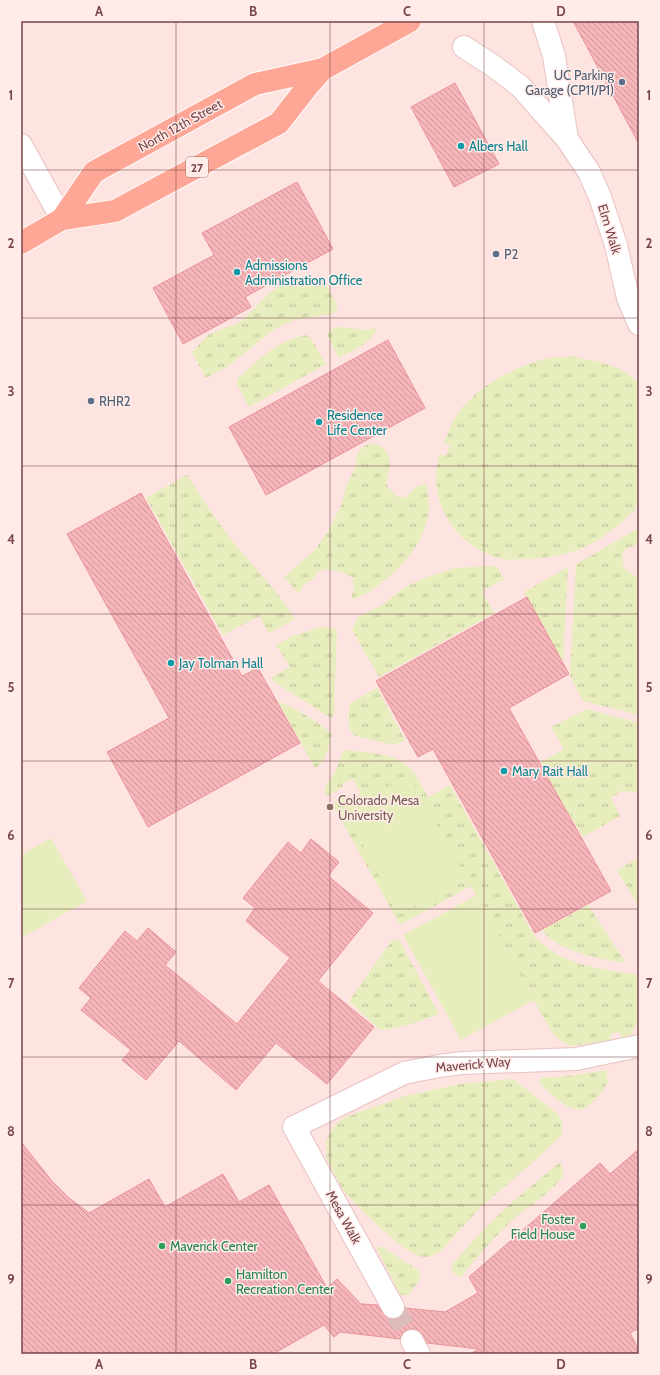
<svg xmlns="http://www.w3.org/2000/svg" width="660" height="1375" viewBox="0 0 660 1375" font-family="Cabin,sans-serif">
	<defs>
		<pattern id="grass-tufts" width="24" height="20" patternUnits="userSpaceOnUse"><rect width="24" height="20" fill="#e7edbd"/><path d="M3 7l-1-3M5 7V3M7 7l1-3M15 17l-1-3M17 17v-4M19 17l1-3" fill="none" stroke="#c0c29c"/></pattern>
		<pattern id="building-back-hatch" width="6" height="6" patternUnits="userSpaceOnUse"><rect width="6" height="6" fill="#f6b5b9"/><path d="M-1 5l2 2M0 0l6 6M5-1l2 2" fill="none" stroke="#cc9598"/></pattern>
	</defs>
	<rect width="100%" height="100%" fill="#fee4e0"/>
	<path fill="url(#grass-tufts)" d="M 324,280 L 337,305 L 337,310 L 332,314 L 295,320 L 276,328 L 227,367 L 206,378 L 192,352 L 209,334 L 236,324 L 247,316 L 269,293 L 283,285 L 296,282 L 313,283 Z
		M 341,327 L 366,330 L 377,328 C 371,344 353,350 339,358 L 327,335 C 329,328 334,328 341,327 Z
		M 305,335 L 310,337 L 326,364 L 249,407 L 237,384 L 237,379 C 258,360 277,341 305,335 Z
		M 577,356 L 578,358 C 599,361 623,366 639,383 L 639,501 L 635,506 L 637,508 C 622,522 607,536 589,545 C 568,555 547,559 524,559 C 519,559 514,560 509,560 C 484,556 457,539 446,516 C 436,498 433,474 440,454 L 446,456 L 450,445 L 444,443 C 447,436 449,429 452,423 C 468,393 503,372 535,362 C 548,357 563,357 577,356 Z
		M 373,443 C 394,449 391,467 386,484 L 396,496 L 405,498 L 416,487 L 426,483 C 427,491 429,499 429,507 C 427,542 400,571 373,589 C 367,594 358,597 351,600 L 354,585 L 352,577 L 341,572 L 326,569 L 318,572 L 312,580 L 303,585 L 299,594 L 284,577 L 315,550 L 330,528 L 342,503 L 347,484 L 355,469 L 358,452 L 366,445 Z
		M 187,475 C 203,500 219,525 238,548 C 258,571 279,593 295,619 L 269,633 L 259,616 L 223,635 L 146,498 Z
		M 639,528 L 639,543 L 625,550 L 622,556 L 624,568 L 639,579 L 639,715 L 583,701 L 570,676 L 576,564 Z
		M 494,566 L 499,569 L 504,579 L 482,591 L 494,613 L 379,677 L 352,630 L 358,617 L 382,605 L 404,588 L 424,578 L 454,568 Z
		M 568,567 L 563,662 L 524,592 Z
		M 321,627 L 337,629 L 334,715 L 332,718 L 329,717 L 274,682 L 271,678 L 290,667 L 276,645 L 293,636 Z
		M 377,688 L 405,740 L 397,744 L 390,744 L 355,736 C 345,728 349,714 350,703 Z
		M 278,702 C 291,704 322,725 332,734 C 330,744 325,764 315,768 Z
		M 587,709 L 639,723 L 639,792 L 621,791 L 611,798 L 620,816 L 583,837 L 538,764 L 564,749 L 551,727 Z
		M 345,750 C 365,753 391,752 408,766 C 417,773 422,787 428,797 L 450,785 L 535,937 C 540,941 546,947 552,951 C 574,966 613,971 639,975 C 639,996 642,1017 631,1035 L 621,1038 L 620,1032 L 610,1034 L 612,1040 L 571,1046 L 562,1042 L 552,1033 L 471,886 L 400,925 L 332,804 L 348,794 L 351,799 L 361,794 L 353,779 L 342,784 L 343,787 L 327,796 L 324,789 L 334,774 L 343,751 Z
		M 637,859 L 639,862 L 639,907 L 617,870 Z
		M 588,905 L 626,963 C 605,960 568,953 551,939 C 548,937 545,933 542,930 Z
		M 395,939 L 399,940 L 439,1014 C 419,1022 401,1028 380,1030 L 349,1001 L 392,940 Z
		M 606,1070 L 608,1083 C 602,1091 596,1101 587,1107 C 571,1117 552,1094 540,1084 L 539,1081 L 541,1078 L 568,1076 Z
		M 513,1079 L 558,1114 L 563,1125 L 561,1136 L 531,1164 L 480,1208 L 441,1251 C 436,1254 430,1257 424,1257 C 407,1257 356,1206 344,1191 C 337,1181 331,1167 325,1156 L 327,1155 L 326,1142 L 331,1130 L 339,1121 L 348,1116 L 405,1096 L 460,1084 Z
		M 560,1162 L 564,1174 C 558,1188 528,1207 516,1217 C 496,1235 478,1256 461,1277 C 455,1274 451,1273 451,1266 L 479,1234 L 511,1203 Z
		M 381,1246 L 419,1271 L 421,1275 L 418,1282 L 409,1295 L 401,1295 L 377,1249 Z"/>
	<path fill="#e7edbd" d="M 410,775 L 466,878 L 400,914 L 345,811 Z
		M 51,838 L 87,901 L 21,938 L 21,855 Z
		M 477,895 L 534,1000 L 461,1040 L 403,935 Z"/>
	<path fill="url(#building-back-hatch)" stroke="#ea949b" d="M 573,21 L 639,21 L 639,144 Z
		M 455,83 L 499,164 L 454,187 L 411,107 Z
		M 297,182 L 333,249 L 245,297 L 251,307 L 183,344 L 153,288 L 214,255 L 202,233 Z
		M 388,340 L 425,408 L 266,495 L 229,427 Z
		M 141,493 L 242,676 L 258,668 L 300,743 L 148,827 L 107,752 L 169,718 L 67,534 Z
		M 527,597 L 569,674 L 509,708 L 611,891 L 535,933 L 433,749 L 418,757 L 376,681 Z
		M 311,839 L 339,862 L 328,876 L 373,913 L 318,981 L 374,1027 L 327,1084 L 276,1043 L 236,1090 L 179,1041 L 146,1080 L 122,1060 L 131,1050 L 81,1010 L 91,998 L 79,988 L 125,931 L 137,941 L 148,928 L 176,952 L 165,965 L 237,1024 L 290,958 L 246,921 L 255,908 L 243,898 L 288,842 L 301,853 Z
		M 21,1142 L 52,1181 L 69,1198 L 89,1213 L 149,1179 L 165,1207 L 223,1174 L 239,1202 L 269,1185 L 327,1288 L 337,1279 L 361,1304 L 378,1305 L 386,1317 L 393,1319 L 399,1318 L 403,1314 L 405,1308 L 445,1312 L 478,1293 L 469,1277 L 600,1163 L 610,1174 L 639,1149 L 639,1328 L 630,1333 L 639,1350 L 639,1354 L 470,1354 L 479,1349 L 427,1343 L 419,1331 L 413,1329 L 406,1330 L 402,1334 L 400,1339 L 340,1332 L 334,1337 L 324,1325 L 273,1354 L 21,1354 Z"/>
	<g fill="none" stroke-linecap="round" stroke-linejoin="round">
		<path stroke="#dcbcba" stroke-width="22" stroke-dasharray="22 11" stroke-linecap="butt" d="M 393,1307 L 412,1341"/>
		<g stroke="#e8c1c0" stroke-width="24">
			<path id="street" d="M 543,21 L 554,56 L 567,139
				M 464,47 L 492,65 L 520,86 L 567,139 L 589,172 L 600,197 L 616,245 L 628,298 L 639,324
				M 21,145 L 62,219
				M 393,1307 L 294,1127 L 404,1073 L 439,1066 L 462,1063 L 576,1059 L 639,1046
				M 412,1341 L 419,1354"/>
		</g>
		<g stroke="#fff" stroke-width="24">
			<path id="primary" d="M 62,219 L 94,172 L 255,84 L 323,69 L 410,21
				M 21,243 L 62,219 L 115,211 L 279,123 L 307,87 L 323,69"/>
		</g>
		<use href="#street" stroke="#fff" stroke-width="22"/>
		<use href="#primary" stroke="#ffa796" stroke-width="22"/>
	</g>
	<path fill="none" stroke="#77454a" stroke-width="1" stroke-opacity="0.55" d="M 176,21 L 176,1354M 330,21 L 330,1354M 484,21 L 484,1354M 21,170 L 639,170M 21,318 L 639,318M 21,466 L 639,466M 21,614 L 639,614M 21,761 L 639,761M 21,909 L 639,909M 21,1057 L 639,1057M 21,1205 L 639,1205"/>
	<g fill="#5c6f8a" stroke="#ffebe8" stroke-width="1.5">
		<circle cx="622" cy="82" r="4"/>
		<circle cx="496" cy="254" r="4"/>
		<circle cx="91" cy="401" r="4"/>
	</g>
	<g fill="#0f9aa8" stroke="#ffebe8" stroke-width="1.5">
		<circle cx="461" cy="146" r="4"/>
		<circle cx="237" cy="272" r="4"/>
		<circle cx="319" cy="422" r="4"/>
		<circle cx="171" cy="663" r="4"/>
		<circle cx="504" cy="771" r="4"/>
	</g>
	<circle fill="#8d6e63" stroke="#ffebe8" stroke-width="1.5" cx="330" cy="807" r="4"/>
	<g fill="#2e9e5b" stroke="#ffebe8" stroke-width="1.5">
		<circle cx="583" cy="1226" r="4"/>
		<circle cx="162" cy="1246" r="4"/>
		<circle cx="228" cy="1281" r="4"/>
	</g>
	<g text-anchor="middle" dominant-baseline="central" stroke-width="3" stroke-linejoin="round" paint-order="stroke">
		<rect fill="#ffebe8" stroke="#a07779" stroke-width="1" x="186" y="157" width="22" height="20" rx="3"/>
		<g font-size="12" font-weight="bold" fill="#77454a">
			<text x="197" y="167">27</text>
		</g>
		<g font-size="13" fill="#4e5e75" stroke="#ffebe8" text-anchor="start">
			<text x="614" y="75" text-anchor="end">UC Parking<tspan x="614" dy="15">Garage (CP11/P1)</tspan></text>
			<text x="504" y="254">P2</text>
			<text x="99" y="401">RHR2</text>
		</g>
		<g font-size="13" fill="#77454a" stroke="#ffebe8">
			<text transform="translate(180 125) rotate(-29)">North 12th Street</text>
			<text transform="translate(610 229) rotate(73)">Elm Walk</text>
			<text transform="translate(473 1064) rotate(-5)">Maverick Way</text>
			<text transform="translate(344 1217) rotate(61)">Mesa Walk</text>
		</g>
		<g font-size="13" fill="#0d838f" stroke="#ffebe8" text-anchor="start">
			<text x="469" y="146">Albers Hall</text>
			<text x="245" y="265">Admissions<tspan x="245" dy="15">Administration Office</tspan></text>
			<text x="327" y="415">Residence<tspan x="327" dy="15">Life Center</tspan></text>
			<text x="179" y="663">Jay Tolman Hall</text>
			<text x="512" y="771">Mary Rait Hall</text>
		</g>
		<g font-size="13" fill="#785e54" stroke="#ffebe8" text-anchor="start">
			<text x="338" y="800">Colorado Mesa<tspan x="338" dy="15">University</tspan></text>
		</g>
		<g font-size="13" fill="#27864d" stroke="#ffebe8" text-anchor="start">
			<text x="575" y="1219" text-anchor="end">Foster<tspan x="575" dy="15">Field House</tspan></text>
			<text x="170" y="1246">Maverick Center</text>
			<text x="236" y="1274">Hamilton<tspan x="236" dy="15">Recreation Center</tspan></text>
		</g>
	</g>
	<rect width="660" height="1375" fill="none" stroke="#ffebe8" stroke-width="44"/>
	<rect x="22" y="22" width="616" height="1331" fill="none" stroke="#77454a" stroke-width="1.5"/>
	<g font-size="13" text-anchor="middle" font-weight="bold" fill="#77454a">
		<text x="99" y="16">A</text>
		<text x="253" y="16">B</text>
		<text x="407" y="16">C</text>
		<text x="561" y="16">D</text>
		<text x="11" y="100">1</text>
		<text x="649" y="100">1</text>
		<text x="11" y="248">2</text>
		<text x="649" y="248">2</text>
		<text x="11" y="396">3</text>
		<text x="649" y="396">3</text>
		<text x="11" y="544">4</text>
		<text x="649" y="544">4</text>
		<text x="11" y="692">5</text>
		<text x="649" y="692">5</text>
		<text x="11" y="840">6</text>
		<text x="649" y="840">6</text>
		<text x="11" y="988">7</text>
		<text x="649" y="988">7</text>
		<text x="11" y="1136">8</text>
		<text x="649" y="1136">8</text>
		<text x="11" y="1284">9</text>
		<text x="649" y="1284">9</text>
		<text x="99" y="1369">A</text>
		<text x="253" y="1369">B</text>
		<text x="407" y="1369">C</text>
		<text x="561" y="1369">D</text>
	</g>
</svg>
